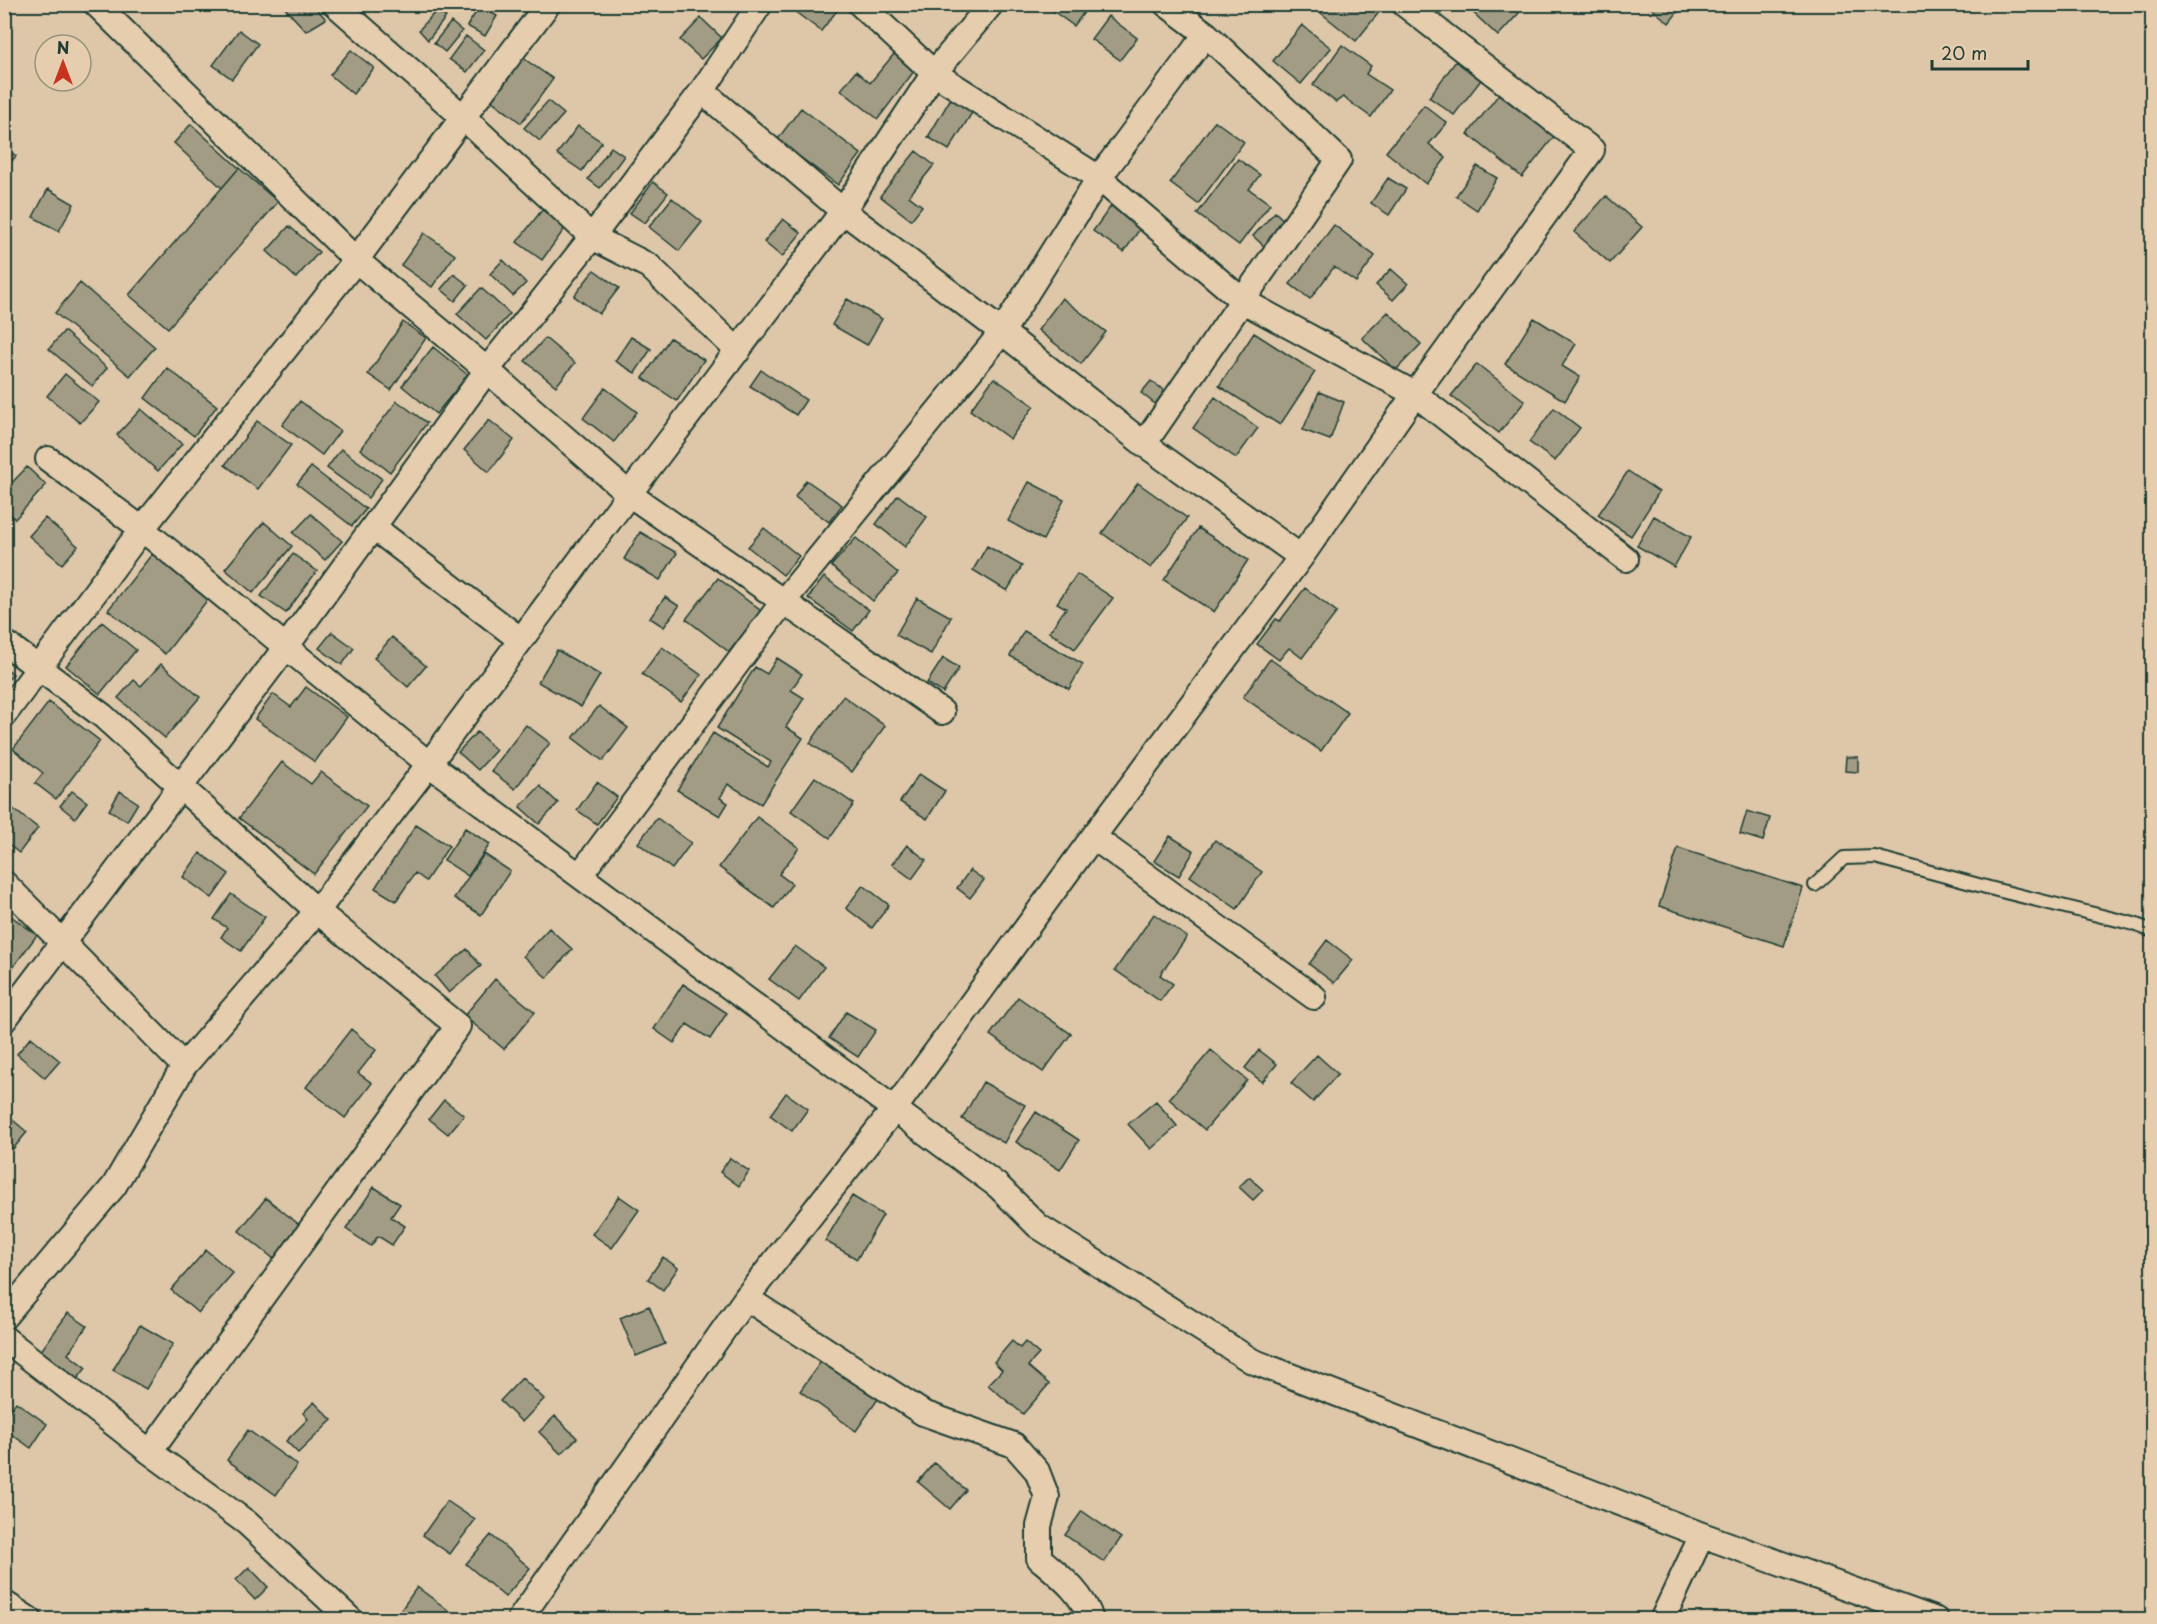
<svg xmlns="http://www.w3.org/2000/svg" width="2157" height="1624" viewBox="0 0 2157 1624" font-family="'Playpen Sans',sans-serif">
	<rect width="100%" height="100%" fill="#ddc7a8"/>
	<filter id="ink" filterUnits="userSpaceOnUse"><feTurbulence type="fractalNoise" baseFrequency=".0167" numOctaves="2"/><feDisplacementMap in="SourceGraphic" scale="12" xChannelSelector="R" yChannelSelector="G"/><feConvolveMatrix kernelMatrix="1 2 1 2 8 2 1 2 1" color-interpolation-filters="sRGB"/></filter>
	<g filter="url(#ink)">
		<path fill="#a29c84" stroke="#1f3d34" stroke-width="1.5" d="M 285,4 L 312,4 L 326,19 L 306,31 L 283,6 Z
			M 833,4 L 839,8 L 821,31 L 786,5 Z
			M 1047,4 L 1090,4 L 1074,26 L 1046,6 Z
			M 1328,4 L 1372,4 L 1380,11 L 1356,41 L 1321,13 Z
			M 1464,4 L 1510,4 L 1519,13 L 1498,36 Z
			M 1654,4 L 1684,4 L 1669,23 L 1651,8 Z
			M 480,6 L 497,16 L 485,36 L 467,26 Z
			M 436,11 L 446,17 L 428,40 L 419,30 Z
			M 1108,16 L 1137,38 L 1120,60 L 1091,39 Z
			M 701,18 L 722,38 L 701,59 L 680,40 Z
			M 451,22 L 462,31 L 445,52 L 434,43 Z
			M 1302,25 L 1331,48 L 1301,84 L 1273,61 Z
			M 239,30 L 258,44 L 232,79 L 213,65 Z
			M 466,36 L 484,50 L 467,72 L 449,59 Z
			M 1342,45 L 1371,66 L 1366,74 L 1390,90 L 1371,117 L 1343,97 L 1336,102 L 1313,85 Z
			M 351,50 L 374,68 L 353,94 L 330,75 Z
			M 894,54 L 915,70 L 878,119 L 841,90 L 856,71 L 870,83 Z
			M 523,58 L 553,79 L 521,123 L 491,100 Z
			M 1456,61 L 1481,80 L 1454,115 L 1429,97 Z
			M 1502,90 L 1557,133 L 1522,177 L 1468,134 Z
			M 951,98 L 973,111 L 949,150 L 928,137 Z
			M 548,101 L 564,114 L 540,141 L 524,128 Z
			M 1424,105 L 1447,123 L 1429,144 L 1446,158 L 1426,184 L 1386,152 Z
			M 801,108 L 861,154 L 838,185 L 777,140 Z
			M 1215,121 L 1244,142 L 1198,204 L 1170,183 Z
			M 191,124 L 239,168 L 222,188 L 174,143 Z
			M 578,126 L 602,142 L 582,171 L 557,154 Z
			M 4,146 L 16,156 L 4,170 Z
			M 611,147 L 624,156 L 600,188 L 588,179 Z
			M 916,151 L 934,165 L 909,196 L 922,206 L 911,220 L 880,196 Z
			M 1238,159 L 1260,175 L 1249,189 L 1270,204 L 1239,245 L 1197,214 Z
			M 1477,166 L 1497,178 L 1477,210 L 1456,196 Z
			M 239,168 L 278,202 L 168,328 L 129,295 Z
			M 1388,178 L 1406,189 L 1389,215 L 1371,203 Z
			M 653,182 L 668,193 L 645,223 L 630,213 Z
			M 48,189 L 74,204 L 59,231 L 33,217 Z
			M 1606,196 L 1642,227 L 1610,263 L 1574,232 Z
			M 672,198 L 702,222 L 679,251 L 649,227 Z
			M 1114,202 L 1144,223 L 1124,252 L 1093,231 Z
			M 542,210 L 566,227 L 542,260 L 517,242 Z
			M 1275,212 L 1288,224 L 1266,248 L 1253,236 Z
			M 783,219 L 801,233 L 782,257 L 764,242 Z
			M 1334,225 L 1375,256 L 1356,282 L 1334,267 L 1310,299 L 1290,284 Z
			M 289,226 L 319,252 L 296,278 L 267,251 Z
			M 424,233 L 455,255 L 432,287 L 401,265 Z
			M 503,260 L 526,283 L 513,296 L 490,274 Z
			M 1391,269 L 1408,284 L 1393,300 L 1376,285 Z
			M 594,270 L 619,288 L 599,314 L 574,296 Z
			M 454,274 L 468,285 L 455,301 L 441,289 Z
			M 80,283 L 155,347 L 130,376 L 55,313 Z
			M 481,288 L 510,314 L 486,340 L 457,314 Z
			M 1062,298 L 1106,332 L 1081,364 L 1038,330 Z
			M 847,299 L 882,319 L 867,345 L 832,325 Z
			M 1388,312 L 1421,344 L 1396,370 L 1362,338 Z
			M 1534,318 L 1576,344 L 1562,366 L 1580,377 L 1565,401 L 1505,364 Z
			M 403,322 L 426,338 L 391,390 L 368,374 Z
			M 64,331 L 107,368 L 92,386 L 49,349 Z
			M 1254,333 L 1315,372 L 1280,425 L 1219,386 Z
			M 631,337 L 651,349 L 635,373 L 615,361 Z
			M 545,338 L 575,363 L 556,386 L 525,361 Z
			M 670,338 L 704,360 L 677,401 L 643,378 Z
			M 433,347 L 468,375 L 436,414 L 402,386 Z
			M 1477,364 L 1525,401 L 1499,433 L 1451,396 Z
			M 167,368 L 217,406 L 194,436 L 145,398 Z
			M 761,370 L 806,400 L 796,415 L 750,386 Z
			M 65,374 L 99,402 L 80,423 L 47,396 Z
			M 994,378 L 1034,406 L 1010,439 L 970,410 Z
			M 1151,381 L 1165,391 L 1155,404 L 1141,393 Z
			M 605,388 L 637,412 L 614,442 L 583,418 Z
			M 1319,392 L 1344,402 L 1330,440 L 1303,430 Z
			M 1215,397 L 1258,428 L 1236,458 L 1193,428 Z
			M 300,401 L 340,431 L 322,455 L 282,425 Z
			M 397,401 L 427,423 L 390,472 L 360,449 Z
			M 1554,408 L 1580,428 L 1555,461 L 1529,442 Z
			M 141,409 L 182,444 L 158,471 L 117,435 Z
			M 489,420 L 514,440 L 489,472 L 464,450 Z
			M 257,421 L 291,445 L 258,489 L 225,465 Z
			M 341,449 L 382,479 L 368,498 L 327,468 Z
			M 27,467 L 46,485 L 15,519 L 4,510 L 4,491 Z
			M 311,467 L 366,509 L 352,526 L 297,484 Z
			M 1628,471 L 1659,492 L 1631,536 L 1598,515 Z
			M 806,480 L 842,505 L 829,522 L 795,497 Z
			M 1029,482 L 1064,500 L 1043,540 L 1008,521 Z
			M 1138,483 L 1187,518 L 1151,568 L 1102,533 Z
			M 898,495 L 927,517 L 905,547 L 876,524 Z
			M 311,514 L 342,541 L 325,560 L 293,533 Z
			M 1654,516 L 1691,537 L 1674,567 L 1637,546 Z
			M 45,518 L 78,546 L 62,564 L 29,536 Z
			M 264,522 L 292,546 L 253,593 L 225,569 Z
			M 764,528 L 799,556 L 783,575 L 748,547 Z
			M 1198,528 L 1248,560 L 1214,612 L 1164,580 Z
			M 640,532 L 677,553 L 660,580 L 624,559 Z
			M 856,538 L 898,573 L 873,601 L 831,566 Z
			M 987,546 L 1022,566 L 1007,591 L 973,570 Z
			M 152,554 L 209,598 L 165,654 L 108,610 Z
			M 293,554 L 317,571 L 286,613 L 261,596 Z
			M 1077,574 L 1113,598 L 1075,649 L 1049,632 L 1066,608 L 1057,603 Z
			M 824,577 L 869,610 L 853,631 L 808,598 Z
			M 718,578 L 761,611 L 729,652 L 686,619 Z
			M 1305,588 L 1337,612 L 1302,658 L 1289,648 L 1279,660 L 1257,644 L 1276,619 L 1280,621 Z
			M 665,597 L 679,606 L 664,627 L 650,618 Z
			M 917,598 L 951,617 L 931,654 L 896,635 Z
			M 102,622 L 136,650 L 100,694 L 66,666 Z
			M 1024,631 L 1083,664 L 1069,689 L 1010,656 Z
			M 332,632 L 354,648 L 342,665 L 319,648 Z
			M 392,637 L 426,666 L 408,687 L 374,658 Z
			M 662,647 L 701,675 L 681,702 L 642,674 Z
			M 557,650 L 600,675 L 581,707 L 538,682 Z
			M 777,658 L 802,674 L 791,690 L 804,698 L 786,727 L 803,738 L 761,804 L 728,784 L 720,798 L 728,803 L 720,816 L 677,790 L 713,733 L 768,767 L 771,762 L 717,728 L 755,667 L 767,674 Z
			M 943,658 L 959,668 L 943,693 L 927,683 Z
			M 1270,659 L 1348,713 L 1321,751 L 1243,697 Z
			M 161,664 L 200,697 L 165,738 L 118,698 L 134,680 L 141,686 Z
			M 4,666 L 13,674 L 6,682 L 4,681 Z
			M 306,687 L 347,717 L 315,762 L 255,719 L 273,694 L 291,707 Z
			M 843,696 L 885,726 L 852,772 L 810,743 Z
			M 49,702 L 100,741 L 56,799 L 35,783 L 43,773 L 13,749 Z
			M 599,706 L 628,728 L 603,761 L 573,738 Z
			M 526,725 L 550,743 L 515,789 L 491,771 Z
			M 477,732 L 496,750 L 478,770 L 458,752 Z
			M 1846,757 L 1858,757 L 1858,772 L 1845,771 Z
			M 282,762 L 311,784 L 321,772 L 367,806 L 314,874 L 239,818 Z
			M 919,774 L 945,791 L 927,819 L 900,802 Z
			M 815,777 L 854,804 L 830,838 L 791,811 Z
			M 597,782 L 617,797 L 597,824 L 577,810 Z
			M 540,786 L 558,803 L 539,824 L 520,807 Z
			M 72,791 L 87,802 L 75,818 L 60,806 Z
			M 120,791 L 138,803 L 127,821 L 109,810 Z
			M 4,802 L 38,828 L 19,853 L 4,841 Z
			M 1747,811 L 1770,818 L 1763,841 L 1740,834 Z
			M 757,817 L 799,848 L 779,874 L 792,884 L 774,908 L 719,867 Z
			M 657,818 L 691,843 L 672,869 L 638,843 Z
			M 416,825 L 449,846 L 426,881 L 415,873 L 396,901 L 375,888 Z
			M 465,828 L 490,844 L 468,876 L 444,860 Z
			M 1170,836 L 1194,851 L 1179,876 L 1154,861 Z
			M 1215,840 L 1262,872 L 1237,909 L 1190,876 Z
			M 907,845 L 926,860 L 912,879 L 892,864 Z
			M 1678,848 L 1803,888 L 1784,946 L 1659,906 Z
			M 200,853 L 229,874 L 212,898 L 183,877 Z
			M 484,854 L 510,871 L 481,915 L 454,898 Z
			M 970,870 L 984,880 L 970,898 L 957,888 Z
			M 863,885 L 889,905 L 872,928 L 846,908 Z
			M 231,894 L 265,917 L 241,951 L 221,937 L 227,928 L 214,919 Z
			M 4,911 L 37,935 L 5,978 L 4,977 Z
			M 1154,914 L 1187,937 L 1160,975 L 1173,984 L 1160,1001 L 1115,970 Z
			M 549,928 L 572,949 L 547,978 L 523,956 Z
			M 1327,940 L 1353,960 L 1334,983 L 1309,964 Z
			M 795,946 L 824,967 L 799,1001 L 769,979 Z
			M 467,949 L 481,966 L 449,993 L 435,976 Z
			M 495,979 L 535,1012 L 504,1049 L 464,1016 Z
			M 683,984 L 727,1013 L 710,1039 L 687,1024 L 674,1043 L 654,1029 Z
			M 1018,997 L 1071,1034 L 1043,1072 L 990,1035 Z
			M 846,1012 L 876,1030 L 858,1057 L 829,1038 Z
			M 351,1029 L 376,1050 L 358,1073 L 372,1083 L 345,1118 L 306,1087 Z
			M 31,1037 L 60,1061 L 45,1078 L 17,1054 Z
			M 1211,1050 L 1247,1080 L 1205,1130 L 1169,1099 Z
			M 1259,1050 L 1277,1064 L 1262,1082 L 1245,1068 Z
			M 1317,1055 L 1338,1074 L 1313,1102 L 1291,1083 Z
			M 983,1082 L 1025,1105 L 1004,1143 L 962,1119 Z
			M 786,1093 L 808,1109 L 792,1131 L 770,1115 Z
			M 444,1100 L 464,1115 L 448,1134 L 429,1119 Z
			M 1156,1101 L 1177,1126 L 1151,1149 L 1128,1124 Z
			M 1036,1112 L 1079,1140 L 1060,1170 L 1016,1142 Z
			M 8,1116 L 27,1132 L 13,1149 L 4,1142 L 4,1120 Z
			M 730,1158 L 749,1171 L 739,1186 L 720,1172 Z
			M 1249,1177 L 1263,1190 L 1253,1200 L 1239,1187 Z
			M 374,1187 L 400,1204 L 391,1217 L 405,1226 L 392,1245 L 378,1236 L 371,1246 L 346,1229 Z
			M 619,1196 L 639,1210 L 612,1248 L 592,1234 Z
			M 852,1196 L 883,1215 L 857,1259 L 825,1241 Z
			M 266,1198 L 301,1226 L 274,1259 L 239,1231 Z
			M 206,1250 L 233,1273 L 198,1313 L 171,1290 Z
			M 663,1257 L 678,1268 L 663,1290 L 648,1279 Z
			M 649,1306 L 665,1344 L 636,1356 L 620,1318 Z
			M 68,1313 L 87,1326 L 68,1354 L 86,1368 L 76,1381 L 38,1355 Z
			M 140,1325 L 173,1344 L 146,1389 L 113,1370 Z
			M 1012,1341 L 1020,1348 L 1025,1342 L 1039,1354 L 1028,1366 L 1049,1384 L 1023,1414 L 988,1385 L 1002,1370 L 994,1362 Z
			M 822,1360 L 878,1399 L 856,1431 L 800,1391 Z
			M 522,1378 L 544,1399 L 522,1422 L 500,1401 Z
			M 16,1402 L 47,1424 L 31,1448 L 4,1429 L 4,1418 Z
			M 314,1402 L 332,1420 L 298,1453 L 286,1441 L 308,1419 L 303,1413 Z
			M 555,1416 L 577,1438 L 561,1454 L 539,1432 Z
			M 248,1430 L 297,1465 L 276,1495 L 227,1460 Z
			M 934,1463 L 966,1490 L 950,1509 L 918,1482 Z
			M 447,1501 L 475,1520 L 450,1554 L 423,1535 Z
			M 1082,1511 L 1121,1538 L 1104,1562 L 1065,1535 Z
			M 491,1535 L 530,1568 L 505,1597 L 466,1564 Z
			M 249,1567 L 268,1587 L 255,1600 L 236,1580 Z
			M 417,1587 L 456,1616 L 454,1620 L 394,1620 Z"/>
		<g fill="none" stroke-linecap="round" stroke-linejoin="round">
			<g stroke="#1f3d34" stroke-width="16">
				<path id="service" d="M 1815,885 L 1844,858 L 1875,857 L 1997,890 L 2134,924 L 2152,931"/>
			</g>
			<g stroke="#1f3d34" stroke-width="28">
				<path id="minor" d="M 96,4 L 356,260 L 487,370 L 629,494 L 942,712
					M 335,4 L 463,117 L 592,237 L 649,266 L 738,351
					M 860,4 L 934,73 L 1099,178 L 1243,301 L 1415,394 L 1626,559
					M 702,91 L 843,211 L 1002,332 L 1144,444 L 1301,557
					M 1144,444 L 1339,160 L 1206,34 L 1166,4
					M 48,459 L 142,529 L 429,764 L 998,1186 L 1038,1226 L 1252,1361 L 1702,1535 L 1936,1620
					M 373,527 L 521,640
					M 4,642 L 103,716 L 317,911 L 458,1026 L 150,1452
					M 4,715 L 142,529 L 356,260 L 548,4
					M 1093,837 L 1314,997
					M 580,875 L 783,602 L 1002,332 L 1099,178 L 1206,34
					M 4,883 L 184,1066
					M 4,1020 L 286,647 L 487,370 L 592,237 L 702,91 L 760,4
					M 746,1298 L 923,1413 L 1014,1445 L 1037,1471 L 1047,1497 L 1039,1526 L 1039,1558 C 1059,1575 1084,1594 1091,1620
					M 4,1317 L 114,1186 L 184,1066 L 317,911 L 429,764 L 629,494 L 843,211 L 934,73 L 991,4
					M 4,1338 L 150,1452 L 247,1523 L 351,1620
					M 4,1603 L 30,1620
					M 519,1620 L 746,1298 L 895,1108 L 1093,837 L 1301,557 L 1415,394 L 1592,150 L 1404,4
					M 1662,1620 L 1702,1535"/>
			</g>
			<use href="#service" stroke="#e5cdad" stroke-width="12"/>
			<use href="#minor" stroke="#e5cdad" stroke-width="24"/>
		</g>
	</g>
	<rect width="2157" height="1624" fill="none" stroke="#e5cdad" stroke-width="24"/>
	<rect x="12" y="12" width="2133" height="1600" fill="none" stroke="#1f3d34" stroke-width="2" filter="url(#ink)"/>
	<g transform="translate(63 63)"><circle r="28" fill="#e5cdad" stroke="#96937d" stroke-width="1.5"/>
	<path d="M0-4.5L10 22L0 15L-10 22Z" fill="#c8321e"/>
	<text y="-9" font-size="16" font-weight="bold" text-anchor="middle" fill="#1f3d34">N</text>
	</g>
	<path d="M1932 60v9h96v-9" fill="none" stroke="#1f3d34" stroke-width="3"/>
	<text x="1941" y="60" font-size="18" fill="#1f3d34" stroke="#e5cdad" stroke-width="4.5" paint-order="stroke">20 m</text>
</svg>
